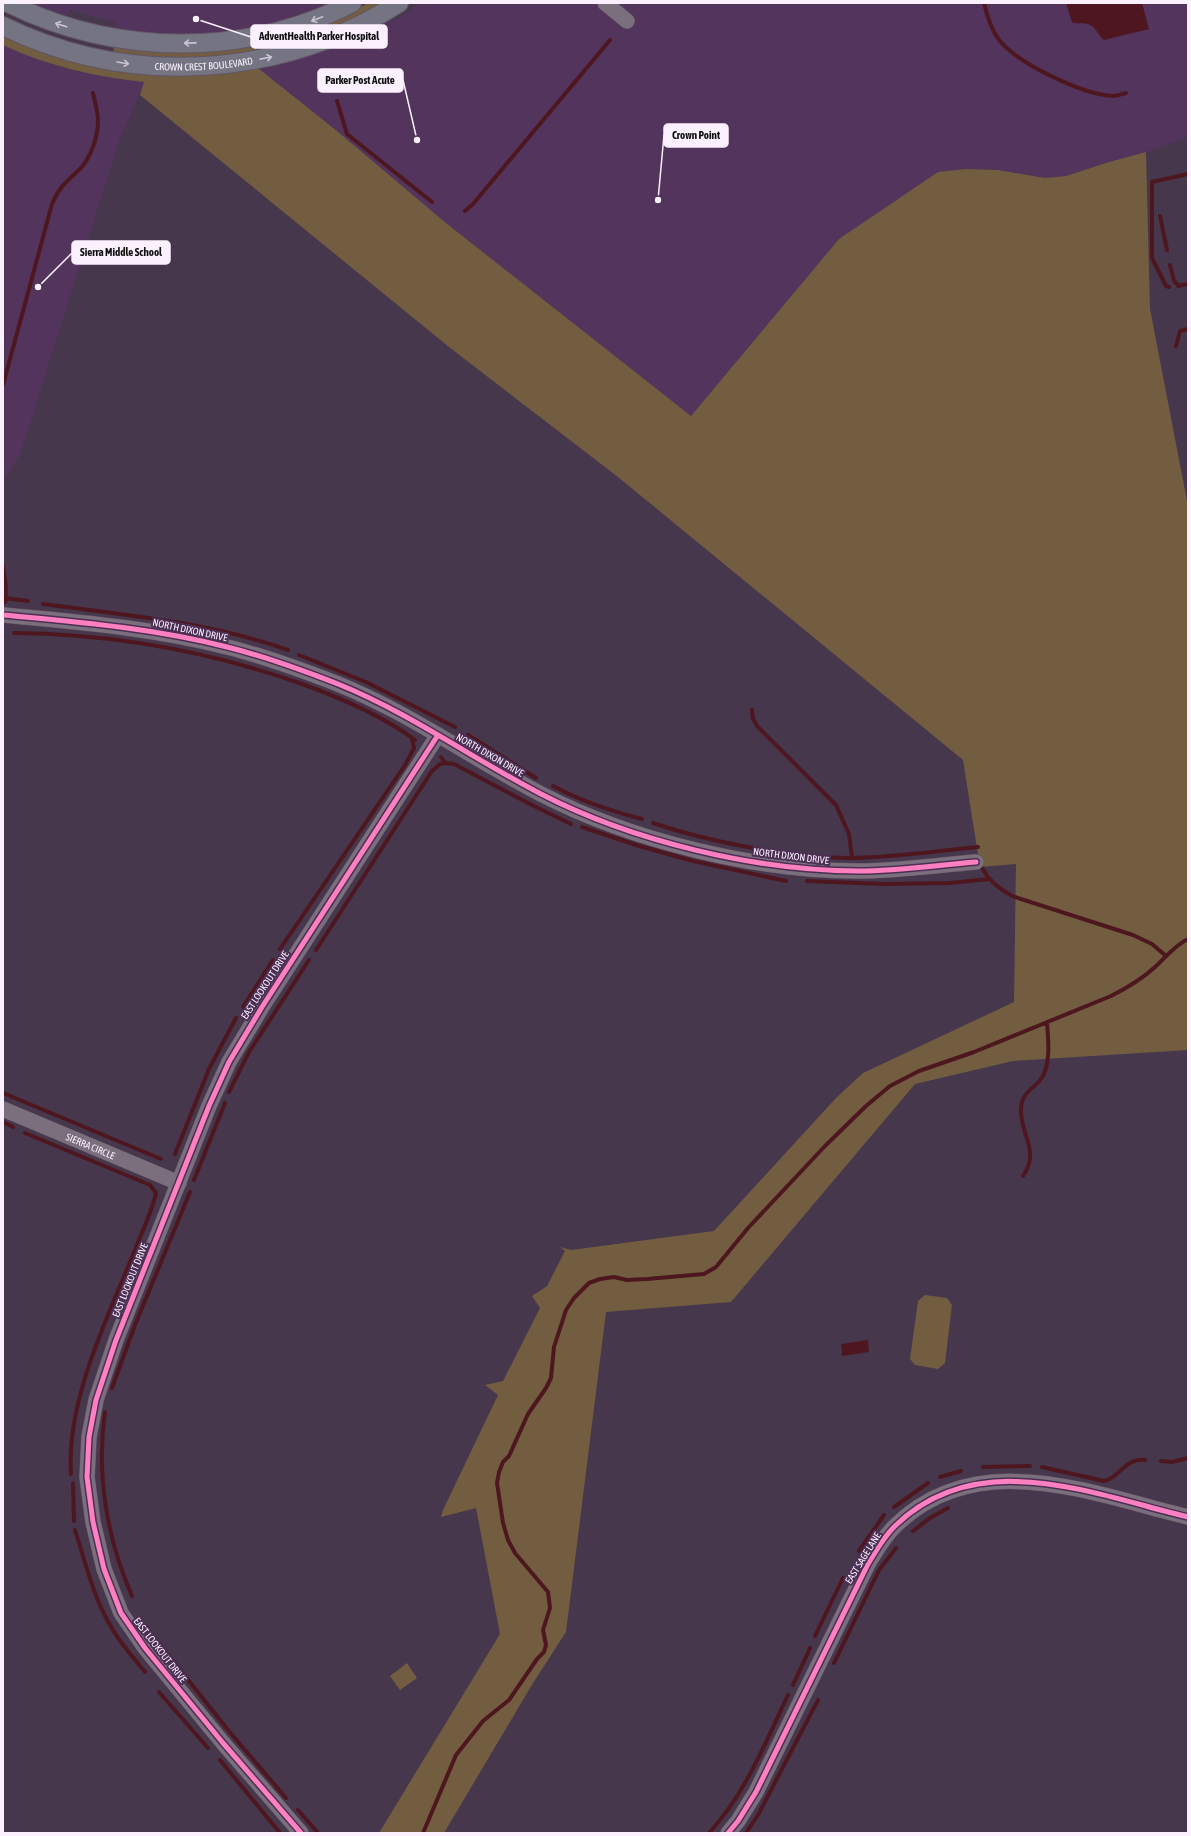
<svg xmlns="http://www.w3.org/2000/svg" width="1191" height="1836" viewBox="0 0 1191 1836" font-family="'Asap Condensed',sans-serif">
	<rect width="100%" height="100%" fill="#47374c"/>
	<path fill="#53345c" d="M 26,3 L 333,3 L 307,14 L 267,25 L 216,34 L 179,36 L 117,30 L 116,22 L 70,10 L 67,18 Z
		M 419,3 L 1188,3 L 1188,137 L 1146,152 L 1109,162 L 1066,176 L 1045,178 L 998,170 L 966,169 L 938,172 L 839,239 L 691,416 L 446,223 L 337,131 L 258,68 L 289,61 L 339,44 L 389,19 L 398,19 L 418,5 Z
		M 3,45 L 30,56 L 79,72 L 145,82 L 121,135 L 21,452 L 15,463 L 3,480 Z"/>
	<path fill="#725d41" d="M 368,3 L 385,3 L 332,29 L 259,52 L 183,60 L 113,54 L 114,45 L 132,48 L 345,15 Z
		M 3,36 C 81,74 173,83 258,68 L 337,131 L 446,223 L 691,416 L 839,239 L 938,172 L 966,169 L 998,170 L 1045,178 L 1066,176 L 1109,162 L 1146,152 L 1150,309 L 1188,506 L 1188,1050 L 1013,1061 L 915,1084 L 731,1302 L 606,1312 L 566,1632 L 533,1683 L 444,1833 L 379,1833 L 500,1634 L 476,1508 L 441,1517 L 443,1510 L 498,1395 L 485,1385 L 503,1381 L 540,1308 L 532,1296 L 547,1286 L 565,1251 L 560,1247 L 571,1250 L 714,1231 L 836,1098 L 863,1073 L 1014,1002 L 1016,864 L 980,867 L 963,760 L 618,477 L 449,347 L 140,95 L 144,82 C 96,77 47,66 3,45 Z
		M 925,1295 L 947,1298 L 952,1305 L 945,1363 L 938,1369 L 915,1365 L 910,1359 L 918,1301 Z
		M 407,1663 L 417,1678 L 400,1690 L 390,1676 Z"/>
	<path fill="#4e171f" d="M 1066,3 L 1142,3 L 1149,29 L 1104,40 C 1097,35 1097,27 1088,24 C 1082,22 1078,25 1072,22 Z
		M 868,1340 L 869,1352 L 842,1356 L 841,1344 Z"/>
	<g fill="none" stroke-linecap="round" stroke-linejoin="round">
		<path stroke="#4e171f" stroke-width="4" d="M 984,3 C 987,16 991,29 999,40 C 1019,64 1083,95 1114,96 C 1118,96 1122,94 1126,93
			M 337,101 L 347,134 L 432,202
			M 465,211 L 473,204 L 610,40
			M 1160,216 L 1167,250
			M 1170,265 L 1174,281 L 1179,286
			M 1178,286 L 1188,284
			M 1169,287 L 1166,286 L 1152,258 L 1152,182 L 1188,174
			M 1176,346 L 1180,331 L 1188,329
			M 3,385 L 52,204 C 59,187 67,181 80,169 C 91,157 98,137 98,121 C 98,112 95,102 93,93
			M 3,566 L 6,587 L 5,602
			M 5,598 L 28,601
			M 43,604 C 125,615 209,622 288,650
			M 14,633 C 112,634 209,651 302,684 C 341,698 382,715 415,740
			M 299,655 L 366,682 L 455,727
			M 752,710 L 753,719 L 757,726 L 836,805 L 849,834 L 852,858
			M 468,735 L 536,778
			M 441,757 L 445,763 L 454,764 L 532,805 L 571,824
			M 553,786 C 581,801 611,811 642,819
			M 653,823 C 709,842 788,857 847,858 C 891,858 935,851 978,847
			M 582,827 L 639,846 L 693,861 L 786,881
			M 982,868 C 989,881 999,889 1012,896 L 1133,935 L 1152,944 L 1166,956
			M 807,881 L 884,884 L 950,883 L 989,879
			M 280,949 L 405,765 L 414,748 L 412,739
			M 316,950 L 432,771 L 440,764 L 445,763
			M 243,1007 L 273,960
			M 229,1092 L 249,1052 L 309,960
			M 3,1093 L 161,1159
			M 3,1122 L 13,1127
			M 25,1133 L 150,1185 L 156,1193 C 152,1212 142,1231 135,1250 C 108,1317 66,1400 71,1474
			M 175,1154 L 209,1069 L 236,1018
			M 1023,1176 C 1041,1151 1019,1133 1021,1108 C 1022,1091 1036,1088 1043,1076 C 1051,1061 1048,1038 1047,1022
			M 194,1180 L 225,1103
			M 112,1388 L 135,1325 L 190,1192
			M 105,1412 C 96,1474 107,1539 132,1596
			M 1161,1461 L 1172,1462 L 1188,1458
			M 983,1467 L 1030,1466
			M 1042,1467 L 1104,1481 C 1120,1478 1124,1458 1145,1460
			M 940,1477 L 961,1471
			M 73,1483 L 74,1521
			M 894,1507 L 928,1483
			M 75,1530 C 85,1561 93,1596 110,1625 C 119,1642 133,1657 145,1672
			M 913,1531 L 930,1518 L 948,1508
			M 859,1551 L 884,1515
			M 815,1636 L 843,1578
			M 158,1642 L 228,1730 L 286,1798
			M 834,1663 L 879,1570 L 896,1548
			M 793,1685 L 810,1648
			M 159,1692 L 208,1748
			M 220,1760 L 280,1833
			M 298,1810 L 318,1833
			M 423,1833 L 456,1755 L 483,1721 L 509,1700 L 537,1659 L 544,1652 L 546,1645 L 543,1630 L 550,1608 L 548,1592 L 515,1553 L 508,1540 L 503,1523 L 497,1483 L 499,1472 L 503,1462 L 509,1456 L 528,1414 L 546,1388 L 551,1378 L 554,1347 L 566,1310 L 574,1298 L 589,1283 L 600,1279 L 614,1277 L 627,1280 L 647,1279 L 704,1274 L 716,1267 L 748,1228 L 825,1146 L 866,1106 L 890,1086 L 919,1071 L 974,1052 L 1111,996 C 1127,988 1142,979 1155,967 C 1166,957 1175,945 1188,939
			M 709,1833 C 746,1793 765,1743 788,1695
			M 746,1833 L 758,1815 L 818,1700"/>
		<g stroke="#625666" stroke-width="16">
			<g id="minor">
				<path d="M 605,3 L 627,21"/>
				<path d="M 3,615 C 78,622 153,628 227,647 C 264,656 302,670 338,684 C 410,713 473,759 541,794 C 632,841 756,871 859,871 C 898,871 937,865 976,862"/>
				<path id="s1" d="M 3,1109 L 179,1183"/>
				<path d="M 301,1833 L 223,1743 L 145,1648 L 121,1613 L 104,1569 L 93,1522 L 87,1477 L 89,1437 L 96,1400 L 116,1340 L 209,1106 L 229,1062 L 262,1007 L 438,735"/>
				<path d="M 728,1833 L 738,1821 L 756,1792 L 868,1564 C 876,1551 883,1538 894,1527 C 977,1445 1092,1494 1188,1517"/>
			</g>
		</g>
		<g stroke="#625666" stroke-width="20">
			<g id="major">
				<path d="M 8,3 C 115,56 245,58 352,3"/>
				<path id="s2" d="M 3,26 C 130,88 281,78 399,3"/>
			</g>
		</g>
		<use href="#minor" stroke="#7b6f7e" stroke-width="15"/>
		<use href="#major" stroke="#757482" stroke-width="18"/>
		<g stroke="#4c2f54" stroke-width="8">
			<path id="cycleway" d="M 3,615 C 78,622 153,628 227,647 C 264,656 302,670 338,684 C 410,713 473,759 541,794 C 632,841 756,871 859,871 C 898,871 937,865 976,862
				M 301,1833 L 223,1743 L 145,1648 L 121,1613 L 104,1569 L 93,1522 L 87,1477 L 89,1437 L 96,1400 L 116,1340 L 209,1106 L 229,1062 L 262,1007 L 438,735
				M 728,1833 L 738,1821 L 756,1792 L 868,1564 C 876,1551 883,1538 894,1527 C 977,1445 1092,1494 1188,1517"/>
		</g>
		<use href="#cycleway" stroke="#ff80c0" stroke-width="5"/>
	</g>
	<defs><path id="oneway-shaft" d="M-6 0H5M1.5-3L5.5 0L1.5 3" fill="none" stroke-width="1.6" stroke-linecap="round" stroke-linejoin="round"/></defs>
	<g stroke="#cbc5d3">
		<use href="#oneway-shaft" transform="translate(317 19) rotate(159)"/>
		<use href="#oneway-shaft" transform="translate(61 25) rotate(-162)"/>
		<use href="#oneway-shaft" transform="translate(190 43) rotate(179)"/>
		<use href="#oneway-shaft" transform="translate(266 58) rotate(-11)"/>
		<use href="#oneway-shaft" transform="translate(123 63) rotate(9)"/>
	</g>
	<g text-anchor="middle" dominant-baseline="central" stroke-width="4" stroke-linejoin="round" paint-order="stroke">
		<g font-size="10" fill="#faf0fe" stroke="#4c2f54">
			<text stroke="none"><textPath href="#s2" startOffset="207">CROWN CREST BOULEVARD</textPath></text>
			<text transform="translate(190 630) rotate(12)">NORTH DIXON DRIVE</text>
			<text transform="translate(490 755) rotate(30)">NORTH DIXON DRIVE</text>
			<text transform="translate(791 856) rotate(7)">NORTH DIXON DRIVE</text>
			<text transform="translate(265 985) rotate(-57)">EAST LOOKOUT DRIVE</text>
			<text stroke="none"><textPath href="#s1" startOffset="95">SIERRA CIRCLE</textPath></text>
			<text transform="translate(130 1280) rotate(-68)">EAST LOOKOUT DRIVE</text>
			<text transform="translate(863 1558) rotate(-58)">EAST SAGE LANE</text>
			<text transform="translate(160 1650) rotate(52)">EAST LOOKOUT DRIVE</text>
		</g>
	</g>
	<path fill="none" stroke="#faf0fe" stroke-width="1.5" d="M196 19L251 37M417 140L403 80M658 200L664 135M38 287L72 253"/>
	<g fill="#faf0fe" stroke="#4c2f54" stroke-width="1.5">
		<circle cx="196" cy="19" r="4"/>
		<circle cx="417" cy="140" r="4"/>
		<circle cx="658" cy="200" r="4"/>
		<circle cx="38" cy="287" r="4"/>
	</g>
	<g fill="#faf0fe" stroke="#faf0fe" stroke-width="1.5">
		<rect x="251" y="25" width="136" height="23" rx="4"/>
		<rect x="318" y="69" width="85" height="23" rx="4"/>
		<rect x="664" y="124" width="64" height="23" rx="4"/>
		<rect x="72" y="241" width="98" height="23" rx="4"/>
	</g>
	<g font-size="11" text-anchor="middle" font-weight="bold" fill="#111">
		<text x="319" y="40">AdventHealth Parker Hospital</text>
		<text x="360" y="84">Parker Post Acute</text>
		<text x="696" y="139">Crown Point</text>
		<text x="121" y="256">Sierra Middle School</text>
	</g>
	<rect width="1191" height="1836" fill="none" stroke="#faf0fe" stroke-width="8"/>
</svg>
